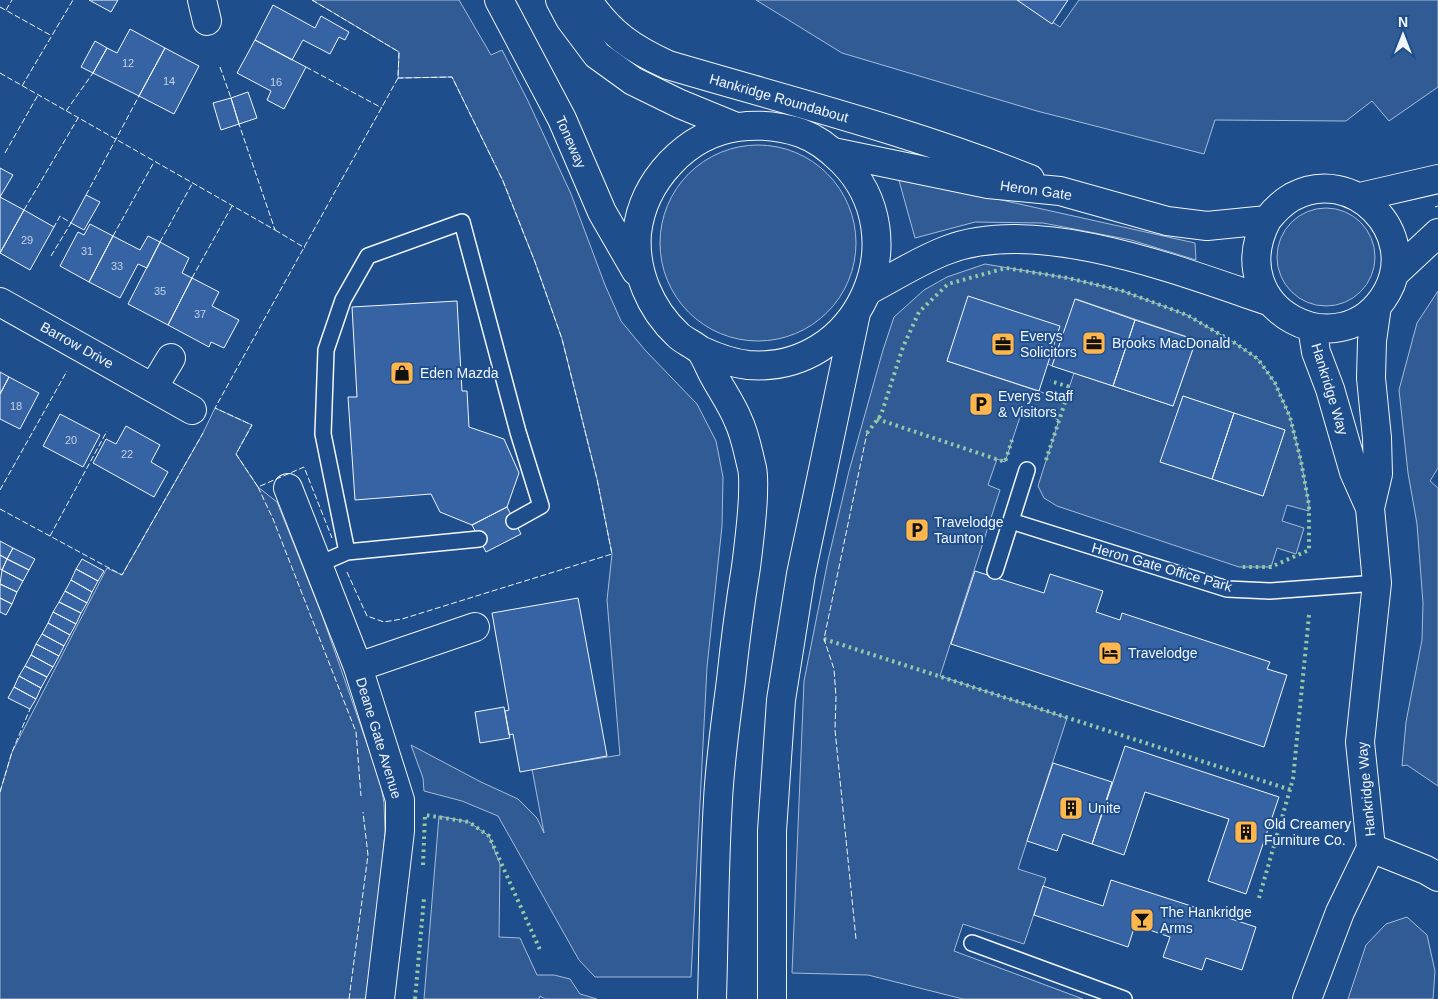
<svg xmlns="http://www.w3.org/2000/svg" width="1438" height="999" viewBox="0 0 1438 999" font-family="Arial,sans-serif">
	<rect width="100%" height="100%" fill="#1f4e8c"/>
	<path fill="#305b95" stroke="#a8bbd7" fill-rule="evenodd" d="M 312,0 L 459,0 L 491,55 L 502,50 L 528,101 L 571,194 L 605,285 L 621,321 L 645,350 L 697,404 L 716,441 L 723,477 L 722,526 L 707,667 L 691,977 L 595,977 L 579,960 L 498,816 L 462,801 L 424,791 L 423,778 L 411,745 L 481,782 L 518,799 L 537,818 L 544,833 L 532,769 L 620,755 L 607,600 L 612,554 L 597,479 L 562,339 L 535,262 L 503,181 L 452,77 L 398,78 L 399,52 Z
		M 756,0 L 1019,0 L 1060,27 L 1079,0 L 1438,0 L 1438,87 L 1389,121 L 1372,101 L 1346,121 L 1215,120 L 1204,154 L 1037,111 L 842,53 Z
		M660 243a98 98 0 1 1 196 0a98 98 0 1 1-196 0Z
		M 898,177 L 1195,243 L 1196,260 L 1131,240 L 1043,223 L 975,222 L 915,238 Z
		M1277 257a49 49 0 1 1 98 0a49 49 0 1 1-98 0Z
		M 985,264 L 1068,278 L 1123,291 L 1187,315 L 1235,343 L 1258,359 L 1275,383 L 1290,417 L 1301,461 L 1309,505 L 1309,511 L 1287,505 L 1282,521 L 1304,528 L 1296,554 L 1277,548 L 1271,567 L 1239,567 L 1057,506 L 1044,498 L 1038,486 L 1059,420 L 1023,408 L 1005,462 L 997,459 L 988,485 L 1000,490 L 940,676 L 1067,718 L 1018,869 L 1046,878 L 1024,944 L 963,924 L 954,951 L 1083,999 L 963,999 L 868,975 L 792,973 L 804,681 L 828,560 L 849,471 L 883,350 L 894,317 L 924,290 L 947,277 ZM 969,296 L 1048,364 L 1052,366 L 1076,299 L 1196,340 L 1173,406 L 1074,373 L 1065,400 L 947,361 ZM 1183,396 L 1285,430 L 1263,496 L 1161,462 Z
		M 1438,291 L 1438,468 L 1430,481 L 1438,488 L 1438,786 L 1407,765 L 1402,766 L 1406,722 L 1422,640 L 1423,603 L 1417,524 L 1408,473 L 1399,390 L 1417,323 Z
		M 215,408 L 252,425 L 236,454 L 258,487 L 277,502 L 322,615 L 380,781 L 384,803 L 385,832 L 376,926 L 366,999 L 0,999 L 0,792 L 12,752 L 107,568 L 122,575 L 203,433 Z
		M 439,816 L 469,822 L 489,836 L 500,864 L 499,937 L 520,938 L 537,975 L 554,975 L 570,979 L 580,994 L 597,999 L 545,999 L 540,996 L 539,999 L 424,999 Z
		M 1407,917 L 1427,935 L 1435,971 L 1433,999 L 1348,999 L 1366,945 L 1386,924 Z"/>
	<path fill="#3563a3" stroke="#f2f6ff" d="M 89,0 L 118,0 L 111,12 Z
		M 1017,0 L 1068,0 L 1052,24 Z
		M 273,5 L 315,28 L 321,16 L 349,32 L 345,40 L 339,37 L 330,54 L 303,40 L 292,60 L 255,40 Z
		M 130,29 L 165,48 L 139,96 L 93,73 L 107,48 L 117,53 Z
		M 255,40 L 306,67 L 284,109 L 267,100 L 271,91 L 237,73 Z
		M 95,41 L 107,48 L 93,73 L 81,67 Z
		M 165,48 L 199,66 L 174,114 L 139,96 Z
		M 248,92 L 257,118 L 239,124 L 231,98 Z
		M 231,98 L 239,124 L 221,130 L 213,103 Z
		M 0,168 L 13,175 L 0,197 L 24,210 L 0,253 Z
		M 86,195 L 100,202 L 84,230 L 71,223 Z
		M 24,210 L 54,227 L 30,270 L 0,253 Z
		M 90,224 L 113,236 L 89,282 L 60,266 L 78,232 L 84,235 Z
		M 113,236 L 140,250 L 148,236 L 160,242 L 147,268 L 138,264 L 120,298 L 89,282 Z
		M 160,242 L 189,258 L 182,273 L 192,278 L 168,325 L 128,304 Z
		M 192,278 L 219,292 L 212,306 L 239,320 L 224,348 L 211,342 L 209,347 L 168,325 Z
		M 968,296 L 1060,326 L 1039,391 L 947,361 Z
		M 1075,299 L 1135,320 L 1113,386 L 1052,366 Z
		M 457,301 L 462,391 L 467,391 L 469,427 L 504,439 L 519,473 L 507,507 L 472,525 L 440,512 L 431,494 L 355,500 L 348,397 L 357,397 L 352,307 Z
		M 1135,320 L 1196,340 L 1173,406 L 1113,386 Z
		M 0,372 L 9,377 L 0,394 Z
		M 9,377 L 39,393 L 20,429 L 0,419 L 0,394 Z
		M 1183,396 L 1234,413 L 1212,479 L 1160,462 Z
		M 1234,413 L 1285,430 L 1263,496 L 1212,479 Z
		M 60,414 L 100,435 L 83,467 L 43,446 Z
		M 126,426 L 160,445 L 151,462 L 168,472 L 154,497 L 93,463 L 106,439 L 116,444 Z
		M 507,507 L 521,534 L 486,552 L 472,525 Z
		M 0,541 L 13,548 L 7,559 L 0,555 Z
		M 13,548 L 35,559 L 29,570 L 7,559 Z
		M 0,555 L 7,559 L 2,570 L 0,569 Z
		M 7,559 L 29,570 L 23,581 L 2,570 Z
		M 82,559 L 104,571 L 98,581 L 76,569 Z
		M 76,569 L 98,581 L 92,592 L 71,580 Z
		M 2,570 L 23,581 L 17,592 L 0,584 Z
		M 975,571 L 1044,593 L 1050,574 L 1103,591 L 1096,612 L 1120,620 L 1122,613 L 1270,662 L 1267,669 L 1287,675 L 1264,747 L 951,644 Z
		M 71,580 L 92,592 L 87,603 L 65,591 Z
		M 0,584 L 17,592 L 12,604 L 0,598 Z
		M 65,591 L 87,603 L 81,613 L 59,602 Z
		M 0,598 L 12,604 L 6,615 L 0,612 Z
		M 578,598 L 607,756 L 520,772 L 513,734 L 509,735 L 505,711 L 509,710 L 492,613 Z
		M 59,602 L 81,613 L 76,624 L 53,612 Z
		M 53,612 L 76,624 L 70,635 L 48,623 Z
		M 48,623 L 70,635 L 64,646 L 42,634 Z
		M 42,634 L 64,646 L 59,656 L 36,644 Z
		M 36,644 L 59,656 L 53,667 L 31,655 Z
		M 31,655 L 53,667 L 47,677 L 25,666 Z
		M 25,666 L 47,677 L 41,688 L 19,676 Z
		M 19,676 L 41,688 L 36,699 L 14,687 Z
		M 14,687 L 36,699 L 30,709 L 8,698 Z
		M 504,707 L 510,738 L 480,743 L 475,712 Z
		M 1125,746 L 1279,797 L 1246,894 L 1208,881 L 1229,819 L 1145,792 L 1124,855 L 1092,844 Z
		M 1053,763 L 1112,782 L 1092,844 L 1063,834 L 1057,851 L 1027,841 Z
		M 1111,880 L 1256,927 L 1242,970 L 1206,958 L 1202,970 L 1163,957 L 1170,937 L 1135,925 L 1128,947 L 1034,915 L 1043,886 L 1103,906 Z"/>
	<g fill="none" stroke-linecap="round" stroke-linejoin="round">
		<g stroke="#f2f6ff" stroke-width="18">
			<path id="service" d="M 1011,521 L 1227,589 L 1270,591 L 1377,583
				M 347,552 L 479,539
				M 317,565 L 347,552 L 323,434 L 326,350 L 343,300 L 368,256 L 462,222 L 518,432 L 541,506 L 514,521
				M 995,571 L 1027,470
				M 972,943 L 1124,999"/>
		</g>
		<g stroke="#f2f6ff" stroke-width="30">
			<path id="minor" d="M 202,0 L 207,21
				M 587,0 C 611,34 631,48 668,65 C 790,101 913,132 1030,179
				M 833,152 L 988,184 L 1060,191 L 1167,221 L 1207,226 L 1267,220 C 1274,211 1282,203 1292,197 C 1352,164 1420,233 1387,292 C 1342,371 1220,310 1267,220
				M 1360,197 L 1438,179
				M 1394,274 L 1438,233
				M 869,290 C 894,277 920,260 947,250 C 1038,215 1182,272 1271,302
				M 0,302 L 192,410
				M 1312,327 L 1316,352 L 1330,389 L 1354,472 L 1370,508
				M 153,388 L 171,358
				M 288,488 L 358,667 L 400,800 L 400,831 L 380,999
				M 358,667 L 475,627
				M 1371,848 L 1426,870 L 1438,877
				M 1307,999 L 1340,912 L 1371,848 L 1360,742 L 1377,583 L 1370,508 L 1378,474 L 1377,438 L 1371,378 L 1372,341 L 1377,306"/>
		</g>
		<g stroke="#f2f6ff" stroke-width="30">
			<path id="primary" d="M 499,0 L 562,119 L 602,212 L 636,271
				M 560,0 L 570,19 L 597,55 L 633,81 L 680,104 L 736,127
				M 700,350 C 715,357 731,363 748,365 C 858,374 919,238 842,161 C 831,150 815,138 801,133 C 780,126 759,124 738,127 C 686,134 643,181 637,233 C 634,271 650,309 678,335 C 684,341 695,345 701,351 C 706,358 710,369 714,376 C 722,391 732,405 738,420 C 745,434 748,452 752,468 C 754,477 753,487 753,496 C 752,520 749,543 746,567 C 740,604 735,642 731,680 C 726,720 720,760 718,800 C 714,866 714,933 712,999
				M 772,999 L 772,831 L 781,700 L 801,574 L 856,313"/>
		</g>
		<use href="#service" stroke="#1f4e8c" stroke-width="15"/>
		<use href="#minor" stroke="#1f4e8c" stroke-width="28"/>
		<use href="#primary" stroke="#1f4e8c" stroke-width="28"/>
		<path stroke="#97c8a6" stroke-width="4" stroke-dasharray="2.5 4" stroke-linecap="butt" d="M 877,419 L 1005,462 L 1012,440
			M 867,433 L 881,415 L 903,347 L 919,312 L 948,284 L 1006,268 L 1068,278 L 1123,291 L 1187,315 L 1235,343 L 1258,359 L 1275,383 L 1290,417 L 1301,461 L 1309,505 L 1309,550 L 1271,567 L 1239,567
			M 1046,460 L 1070,387 L 1050,381
			M 824,639 L 1291,790
			M 423,865 L 425,815 L 469,822 L 489,836 L 541,952
			M 1259,898 L 1293,779 L 1309,615
			M 415,999 L 424,898"/>
		<path stroke="#f2f6ff" stroke-width="1" stroke-dasharray="6 2.5" stroke-linecap="butt" d="M 312,0 L 399,52 L 398,78 L 215,408 L 252,425 L 236,454 L 258,487 L 304,467 L 332,538
			M 0,7 L 52,36
			M 6,10 L 12,0
			M 220,67 L 231,98
			M 306,67 L 382,108
			M 0,73 L 275,230 L 239,124
			M 22,86 L 73,0
			M 66,111 L 93,73
			M 5,153 L 38,95
			M 86,195 L 139,96
			M 1435,207 L 1438,206
			M 24,210 L 78,118
			M 275,230 L 305,248
			M 113,236 L 154,162
			M 160,242 L 192,184
			M 51,256 L 71,223 L 60,216 L 54,227
			M 192,278 L 232,206
			M 258,487 L 273,519 L 356,732 L 361,796
			M 0,490 L 67,371
			M 0,509 L 122,575 L 203,433
			M 50,536 L 107,431
			M 347,572 L 367,616 L 384,622 L 402,619 L 612,554 L 597,479 L 562,339 L 535,262 L 503,181 L 452,77 L 398,78
			M 0,792 L 12,752 L 30,709
			M 856,939 L 835,730 L 836,697 L 834,669 L 824,639 L 867,433
			M 349,999 L 368,855 L 363,812"/>
	</g>
	<defs>
		<g id="office-square" transform="scale(1.25)"><rect x="-9" y="-9" width="18" height="18" rx="4" fill="#ffb74d" stroke="#1f4e8c"/><path d="M-6-3h4V-5.5h4V-3h4V5H-6ZM-1-4.5V-3h2v-1.5ZM-6 0V1H6V0Z" fill="#111"/></g>
		<g id="shop-square" transform="scale(1.25)"><rect x="-9" y="-9" width="18" height="18" rx="4" fill="#ffb74d" stroke="#1f4e8c"/><path d="M-5-2.5h2.3a2.7 3.5 0 0 1 5.4 0H5L5.5 6h-11ZM-1.5-2.5h3a1.5 2.3 0 0 0-3 0Z" fill="#111"/></g>
		<g id="parking-square" transform="scale(1.25)"><rect x="-9" y="-9" width="18" height="18" rx="4" fill="#ffb74d" stroke="#1f4e8c"/><path d="M-3.5-5.5H1a3.5 3.5 0 0 1 0 7H-1V5.5H-3.5ZM-1-3.4V-.6H.8a1.4 1.4 0 0 0 0-2.8Z" fill="#111"/></g>
		<g id="hotel-square" transform="scale(1.25)"><rect x="-9" y="-9" width="18" height="18" rx="4" fill="#ffb74d" stroke="#1f4e8c"/><path d="M-6-4.5h1.5V1H6V5H4.5V3h-9V5H-6ZM-4 0a1.8 1.8 0 1 1 3.6 0ZM.5 0V-2.5h3Q6-2.5 6 0Z" fill="#111"/></g>
		<g id="building-square" transform="scale(1.25)"><rect x="-9" y="-9" width="18" height="18" rx="4" fill="#ffb74d" stroke="#1f4e8c"/><path d="M-4-6H4V6H1V3H-1V6H-4ZM-2.5-4.3h1.7v1.8h-1.7ZM.8-4.3h1.7v1.8H.8ZM-2.5-1h1.7V.8h-1.7ZM.8-1h1.7V.8H.8Z" fill="#111"/></g>
		<g id="bar-square" transform="scale(1.25)"><rect x="-9" y="-9" width="18" height="18" rx="4" fill="#ffb74d" stroke="#1f4e8c"/><path d="M-6-5H6L.8 .8V4.5H3.5V6h-7V4.5H-.8V.8Z" fill="#111"/></g>
	</defs>
	<g fill-rule="evenodd">
		<use href="#office-square" x="1094" y="343"/>
		<use href="#office-square" x="1003" y="344"/>
		<use href="#shop-square" x="402" y="373"/>
		<use href="#parking-square" x="981" y="404"/>
		<use href="#parking-square" x="917" y="530"/>
		<use href="#hotel-square" x="1110" y="653"/>
		<use href="#building-square" x="1071" y="808"/>
		<use href="#building-square" x="1246" y="832"/>
		<use href="#bar-square" x="1142" y="920"/>
	</g>
	<g text-anchor="middle" dominant-baseline="central" stroke-width="4" stroke-linejoin="round" paint-order="stroke">
		<g font-size="11" fill="#c3d1e8">
			<text x="128" y="63">12</text>
			<text x="169" y="81">14</text>
			<text x="276" y="82">16</text>
			<text x="27" y="240">29</text>
			<text x="87" y="251">31</text>
			<text x="117" y="266">33</text>
			<text x="160" y="291">35</text>
			<text x="200" y="314">37</text>
			<text x="16" y="406">18</text>
			<text x="71" y="440">20</text>
			<text x="127" y="454">22</text>
		</g>
		<g font-size="14" fill="#f2f6ff" stroke="#1f4e8c">
			<text transform="translate(779 98) rotate(16)">Hankridge Roundabout</text>
			<text transform="translate(571 142) rotate(66)">Toneway</text>
			<text transform="translate(1036 190) rotate(8)">Heron Gate</text>
			<text transform="translate(77 345) rotate(29)">Barrow Drive</text>
			<text transform="translate(1330 389) rotate(73)">Hankridge Way</text>
			<text transform="translate(1162 567) rotate(16)">Heron Gate Office Park</text>
			<text transform="translate(379 738) rotate(73)">Deane Gate Avenue</text>
			<text transform="translate(1366 789) rotate(-95)">Hankridge Way</text>
		</g>
		<g font-size="14" fill="#f2f6ff" stroke="#1f4e8c" text-anchor="start">
			<text x="1020" y="336">Everys<tspan x="1020" dy="16">Solicitors</tspan></text>
			<text x="1112" y="343">Brooks MacDonald</text>
			<text x="420" y="373">Eden Mazda</text>
			<text x="998" y="396">Everys Staff<tspan x="998" dy="16">&amp; Visitors</tspan></text>
			<text x="934" y="522">Travelodge<tspan x="934" dy="16">Taunton</tspan></text>
			<text x="1128" y="653">Travelodge</text>
			<text x="1088" y="808">Unite</text>
			<text x="1264" y="824">Old Creamery<tspan x="1264" dy="16">Furniture Co.</tspan></text>
			<text x="1160" y="912">The Hankridge<tspan x="1160" dy="16">Arms</tspan></text>
		</g>
	</g>
	<g transform="translate(1403 35)" stroke="#1f4e8c" stroke-width="4" paint-order="stroke">
	<path d="M0-4L9 19L0 12L-9 19Z" fill="#f2f6ff"/>
	<text y="-8" font-size="14" font-weight="bold" text-anchor="middle" fill="#f2f6ff">N</text>
	</g>
</svg>
